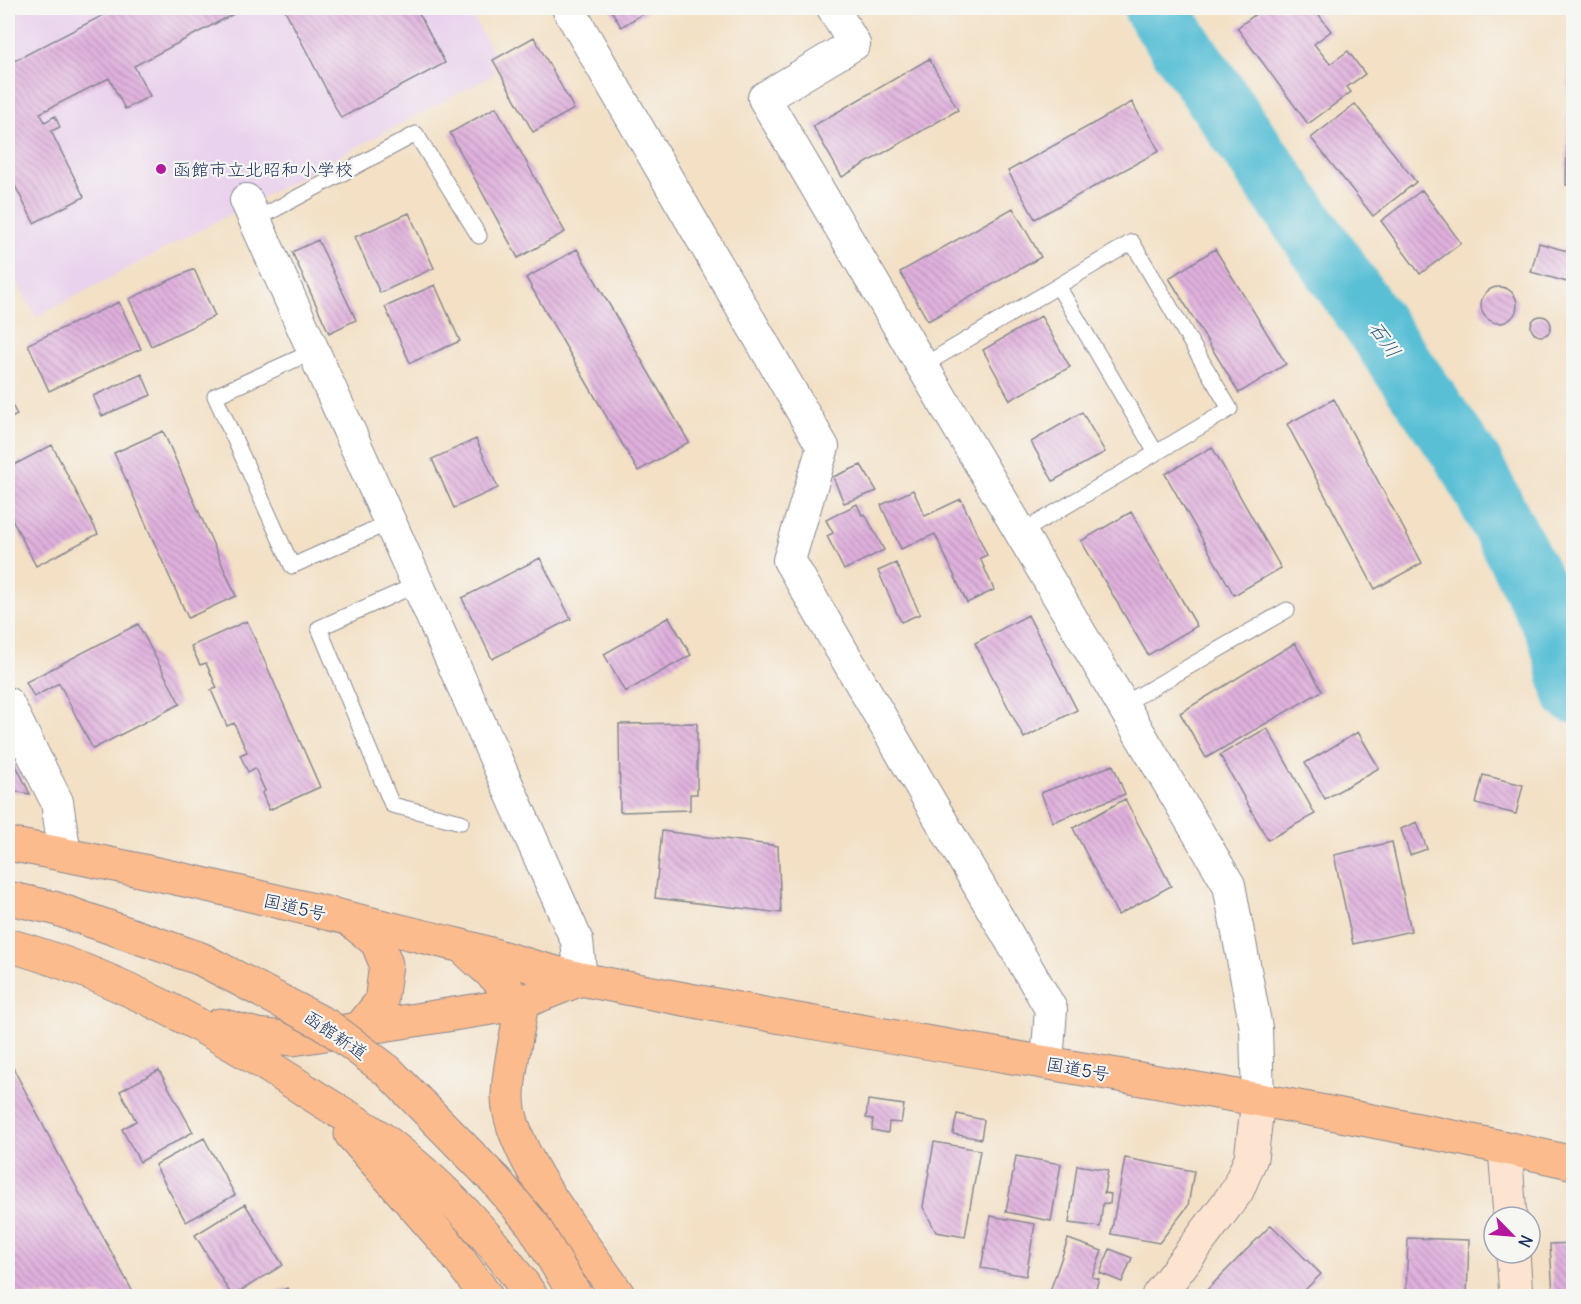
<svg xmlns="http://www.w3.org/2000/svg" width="1581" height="1304" viewBox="0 0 1581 1304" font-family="Delius,'Klee One',sans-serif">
	<defs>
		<pattern id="building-back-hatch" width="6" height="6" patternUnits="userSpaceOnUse" patternTransform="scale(1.5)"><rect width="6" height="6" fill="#e0b0dd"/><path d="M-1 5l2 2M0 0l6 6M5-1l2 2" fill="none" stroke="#b590b6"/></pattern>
	</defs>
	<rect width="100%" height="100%" fill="#f6f6f2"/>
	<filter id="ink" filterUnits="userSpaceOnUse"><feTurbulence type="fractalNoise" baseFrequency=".0167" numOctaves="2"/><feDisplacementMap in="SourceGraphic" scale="12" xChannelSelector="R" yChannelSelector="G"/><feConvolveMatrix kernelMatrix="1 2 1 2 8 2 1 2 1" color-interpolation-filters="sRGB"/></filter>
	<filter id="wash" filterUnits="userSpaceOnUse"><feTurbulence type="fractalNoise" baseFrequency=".008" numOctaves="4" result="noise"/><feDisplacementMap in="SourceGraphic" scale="24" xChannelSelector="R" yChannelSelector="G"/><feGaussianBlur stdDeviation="1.35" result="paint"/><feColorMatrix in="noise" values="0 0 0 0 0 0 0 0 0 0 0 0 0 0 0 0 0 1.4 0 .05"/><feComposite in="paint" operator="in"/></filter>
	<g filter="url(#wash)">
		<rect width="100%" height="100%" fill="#f3e0c5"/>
		<path fill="#e9d2ed" d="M 8,8 L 468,8 L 495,56 L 489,60 L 495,74 L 36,317 L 8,265 Z"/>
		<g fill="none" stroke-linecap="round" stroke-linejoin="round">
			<path stroke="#58bfd5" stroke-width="63" d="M 1155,8 L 1472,466 L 1559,634 L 1574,692"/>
		</g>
		<g id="blocks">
			<path fill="url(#building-back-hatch)" d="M 117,8 L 245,8 L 134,66 L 150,96 L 125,109 L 109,78 L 40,113 L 45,122 L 55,116 L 60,127 L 51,131 L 84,197 L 34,223 L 8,172 L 8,48 L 14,61 Z
				M 284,8 L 416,8 L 445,63 L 341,118 Z
				M 610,8 L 653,8 L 621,27 Z
				M 1264,8 L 1314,8 L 1331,31 L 1314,44 L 1330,64 L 1348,51 L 1365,74 L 1347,87 L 1351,92 L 1308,124 L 1237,28 Z
				M 1570,8 L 1574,8 L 1574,185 L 1566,185 Z
				M 534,37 L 574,109 L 533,132 L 493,60 Z
				M 929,59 L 958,110 L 842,177 L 813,126 Z
				M 1132,102 L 1159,151 L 1035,219 L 1008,171 Z
				M 1355,104 L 1416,182 L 1373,216 L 1311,138 Z
				M 496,107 L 565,232 L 518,258 L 450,133 Z
				M 1422,190 L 1461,243 L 1420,274 L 1381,221 Z
				M 1013,208 L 1041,257 L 928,321 L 900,272 Z
				M 409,213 L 434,268 L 380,293 L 355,237 Z
				M 318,240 L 356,320 L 329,333 L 292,252 Z
				M 1539,243 L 1574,253 L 1574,284 L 1531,272 Z
				M 577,249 L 689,442 L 638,471 L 526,278 Z
				M 1215,249 L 1286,364 L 1239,393 L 1169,278 Z
				M 194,269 L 215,316 L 151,346 L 129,299 Z
				M 435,285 L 460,341 L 410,363 L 385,307 Z
				M1481 305a18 18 0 1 1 36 0a18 18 0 1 1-36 0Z
				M 119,302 L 141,349 L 49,391 L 28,344 Z
				M 1041,316 L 1070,367 L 1010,400 L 983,350 Z
				M1531 326a10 10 0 1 1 20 0a10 10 0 1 1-20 0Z
				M 142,374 L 151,395 L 102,416 L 93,396 Z
				M 8,397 L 17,415 L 8,420 Z
				M 1334,399 L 1422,563 L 1375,589 L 1287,424 Z
				M 1082,412 L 1105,452 L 1053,481 L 1031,442 Z
				M 163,431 L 236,596 L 188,618 L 114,453 Z
				M 476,439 L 498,488 L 454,508 L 432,459 Z
				M 52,445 L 98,534 L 36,566 L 8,511 L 8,468 Z
				M 1212,447 L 1281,568 L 1234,595 L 1165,474 Z
				M 861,465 L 877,491 L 844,503 L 833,477 Z
				M 913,490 L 925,516 L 961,499 L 987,555 L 980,558 L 994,590 L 967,603 L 935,534 L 901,549 L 881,505 Z
				M 857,504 L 862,515 L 865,514 L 884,550 L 844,570 L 827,536 L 833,533 L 826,520 Z
				M 1131,512 L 1197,626 L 1148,655 L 1081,541 Z
				M 540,558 L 571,619 L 492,659 L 462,598 Z
				M 896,563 L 920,614 L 901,622 L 878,571 Z
				M 1028,615 L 1077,710 L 1024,738 L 975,643 Z
				M 669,617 L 691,655 L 625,692 L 604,654 Z
				M 247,621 L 320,787 L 269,810 L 262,793 L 265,791 L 255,768 L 248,772 L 240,755 L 247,752 L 234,723 L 227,726 L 211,690 L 217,688 L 206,663 L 200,665 L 191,646 Z
				M 138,624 L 180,704 L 93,749 L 59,683 L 34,697 L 26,682 Z
				M 1295,643 L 1322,691 L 1206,758 L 1180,713 Z
				M 697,723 L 697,794 L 690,794 L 690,810 L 620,812 L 619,724 Z
				M 1267,728 L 1315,814 L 1268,840 L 1220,755 Z
				M 1358,732 L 1379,768 L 1325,799 L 1305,763 Z
				M 8,749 L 30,794 L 8,790 Z
				M 1113,765 L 1125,794 L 1053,822 L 1041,793 Z
				M 1483,775 L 1523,785 L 1516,814 L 1476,804 Z
				M 1125,799 L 1171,886 L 1118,915 L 1073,828 Z
				M 1417,822 L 1427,849 L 1410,855 L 1401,829 Z
				M 662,831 L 778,846 L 781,913 L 655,898 Z
				M 1392,842 L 1411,931 L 1353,944 L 1334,855 Z
				M 8,1058 L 44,1127 L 135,1296 L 8,1296 Z
				M 159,1070 L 193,1132 L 140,1162 L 122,1129 L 136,1121 L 120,1091 Z
				M 868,1100 L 904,1105 L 901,1123 L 889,1122 L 888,1133 L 872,1130 L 873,1119 L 866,1118 Z
				M 957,1114 L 984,1120 L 981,1139 L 953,1134 Z
				M 204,1138 L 235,1195 L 186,1222 L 155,1165 Z
				M 934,1142 L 980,1150 L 965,1237 L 936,1232 L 923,1207 Z
				M 1016,1156 L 1061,1164 L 1051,1221 L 1006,1212 Z
				M 1125,1158 L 1194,1171 L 1188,1206 L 1159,1243 L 1111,1234 Z
				M 1077,1165 L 1108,1170 L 1104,1193 L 1111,1194 L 1110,1204 L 1103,1203 L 1100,1227 L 1069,1223 Z
				M 245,1204 L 283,1265 L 232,1296 L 195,1235 Z
				M 991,1216 L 1035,1224 L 1026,1276 L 981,1268 Z
				M 1271,1225 L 1321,1274 L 1299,1296 L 1201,1296 Z
				M 1408,1238 L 1469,1240 L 1467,1296 L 1406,1296 Z
				M 1068,1239 L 1102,1251 L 1092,1277 L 1099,1279 L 1093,1296 L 1065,1296 L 1050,1291 Z
				M 1574,1243 L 1574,1296 L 1553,1296 L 1550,1244 Z
				M 1110,1249 L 1132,1258 L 1122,1282 L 1100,1273 Z
				M 287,1288 L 292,1296 L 271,1296 Z"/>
		</g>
	</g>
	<g filter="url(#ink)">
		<use href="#blocks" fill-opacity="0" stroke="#878892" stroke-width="1.5"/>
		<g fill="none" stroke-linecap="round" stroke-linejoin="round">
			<g stroke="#878892" stroke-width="17">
				<path id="lane" d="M 255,220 L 416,134 L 479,236
					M 1058,286 L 1132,242 L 1230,409 L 1156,453
					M 314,351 L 215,396 L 292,566 L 390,522
					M 924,365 L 1058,286 L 1156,453 L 1022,532
					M 418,584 L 319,628 L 392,805 L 461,822
					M 1124,704 L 1287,610"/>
			</g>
			<g stroke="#878892" stroke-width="34">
				<path id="street" d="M 568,8 L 823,447 L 789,560 L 1051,1009 L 1047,1063
					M 833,8 L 854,44 L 764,98 L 1229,885 L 1256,1028 L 1258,1101
					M 246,200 L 577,941 L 581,979
					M 8,704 L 57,802 L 65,855"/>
			</g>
			<g stroke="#878892" stroke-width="35">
				<path id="secondary" d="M 1505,1148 L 1510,1217
					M 1513,1253 L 1516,1296
					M 1158,1296 L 1237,1191 L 1251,1158 L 1258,1101"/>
			</g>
			<g stroke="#878892" stroke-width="35">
				<path id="highway" d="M 8,844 C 157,871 306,908 454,944 C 498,955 542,971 586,980 C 914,1046 1247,1089 1574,1163
					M 350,920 L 377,942 L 386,964 L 381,1002 L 361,1027
					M 8,945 C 116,975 215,1030 308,1092 C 335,1110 364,1125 389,1144 C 443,1186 493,1239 531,1296
					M 465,949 C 484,968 515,988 520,1015 C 516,1040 508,1072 508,1097 C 508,1155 587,1247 619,1296
					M 220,1025 L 257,1035 L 293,1039 L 518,1004 L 581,979
					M 351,1134 L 450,1247 L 486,1296"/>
			</g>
			<use href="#lane" stroke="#fff" stroke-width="15"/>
			<use href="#street" stroke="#fff" stroke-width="32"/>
			<use href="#secondary" stroke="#fde4d1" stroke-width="33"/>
			<use href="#highway" stroke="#fbbb8d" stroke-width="33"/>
			<g stroke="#878892" stroke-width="35" stroke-linecap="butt">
				<path id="highway-bridge" d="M 8,898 L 54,908 L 201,959 L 328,1026 L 388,1071 L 496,1181 L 533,1225 L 576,1296"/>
			</g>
			<use href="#highway-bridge" stroke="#fbbb8d" stroke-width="33"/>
		</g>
	</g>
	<circle fill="#b5179e" stroke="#f6f6f2" stroke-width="2" cx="161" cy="169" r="6"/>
	<g text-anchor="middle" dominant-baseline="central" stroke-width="4.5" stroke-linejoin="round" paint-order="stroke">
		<g font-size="18" fill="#1b2f5e" stroke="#f6f6f2" text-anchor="start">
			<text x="173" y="169">函館市立北昭和小学校</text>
		</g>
		<g font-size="18" fill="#1b2f5e" stroke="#f6f6f2">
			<text transform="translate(295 907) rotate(13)">国道5号</text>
			<text transform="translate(336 1035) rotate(34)">函館新道</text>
			<text transform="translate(1078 1069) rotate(10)">国道5号</text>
		</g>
		<g font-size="20" font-style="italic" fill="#2d5a82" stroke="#f6f6f2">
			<text transform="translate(1385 339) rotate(55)">石川</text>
		</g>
	</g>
	<rect width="1581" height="1304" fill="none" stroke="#f6f6f2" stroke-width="30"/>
	<g transform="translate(1512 1235) rotate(115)"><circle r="28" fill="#f6f6f2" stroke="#9ea6b7" stroke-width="1.5"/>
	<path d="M0-4.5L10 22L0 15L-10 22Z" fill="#b5179e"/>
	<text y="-9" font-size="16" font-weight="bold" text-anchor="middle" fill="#1b2f5e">N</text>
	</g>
</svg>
